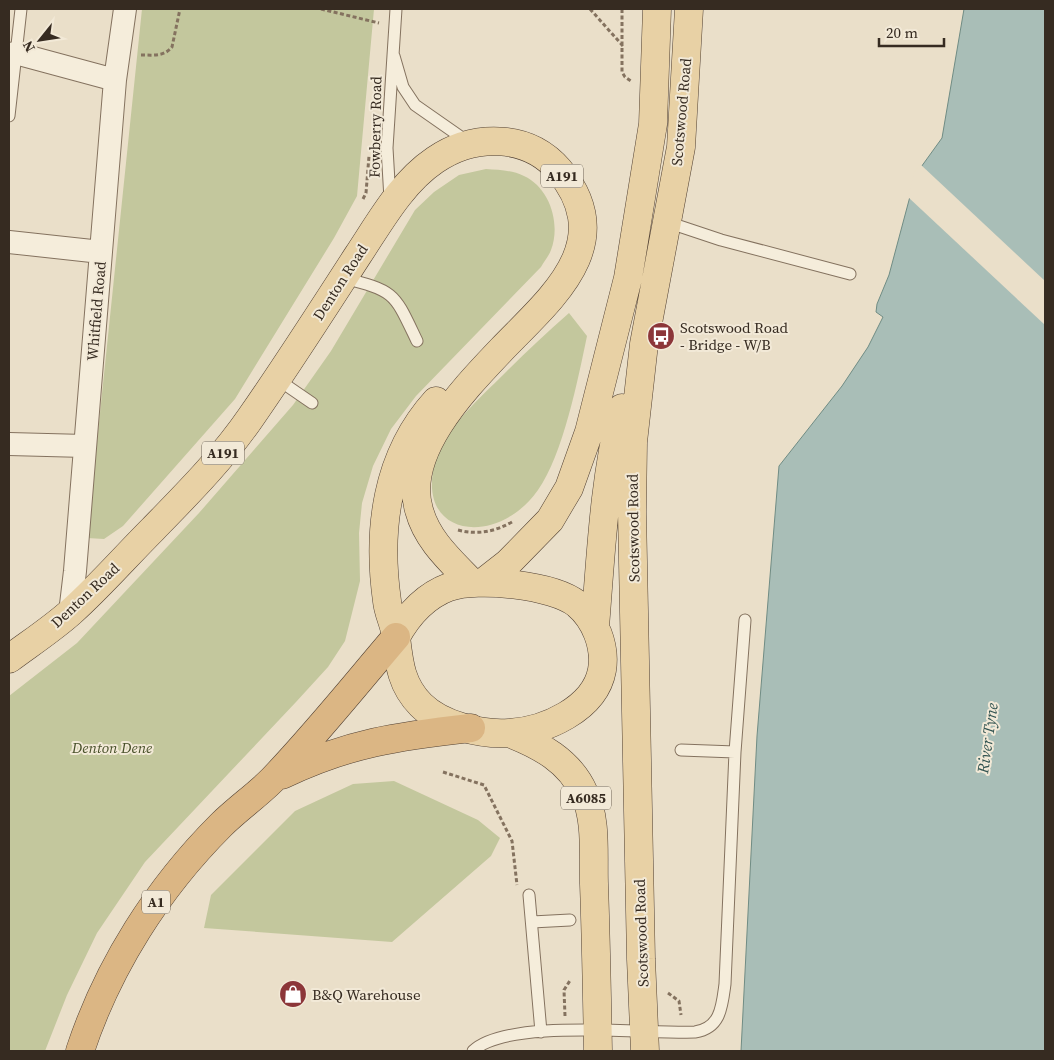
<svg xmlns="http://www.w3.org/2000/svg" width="1054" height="1060" viewBox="0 0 1054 1060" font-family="'Source Serif 4',serif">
	<rect width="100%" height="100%" fill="#eadfc9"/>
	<path fill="#c3c79d" d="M 142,9 L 374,9 L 357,196 L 334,238 L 235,399 L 123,526 L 104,539 L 87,538 Z
		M 486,169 C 499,170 512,170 524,176 C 550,188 561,224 551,250 C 549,256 544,261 541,267 L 416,396 L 391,429 L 373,466 L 362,503 L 359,533 L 360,581 L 345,641 L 328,667 L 296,702 L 145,862 L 97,933 L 67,995 L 45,1051 L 9,1051 L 9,696 L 77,643 L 199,513 L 293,405 L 331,351 L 415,210 L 434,192 L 459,175 Z
		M 569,313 L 587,336 C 578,379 563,455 538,490 C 496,550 408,537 438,453 C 449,425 482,396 503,375 C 524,354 546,333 569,313 Z
		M 394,781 L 478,820 L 500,838 L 491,856 L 392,942 L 204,928 L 211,895 L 295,811 L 353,784 Z"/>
	<path fill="#a9beb7" stroke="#708c84" d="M 964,9 L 1045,9 L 1045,1051 L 741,1051 L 757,736 L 779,466 L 842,386 L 868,347 L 883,317 L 876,312 L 877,304 L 889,275 L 916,174 L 942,138 Z"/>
	<path fill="#eadfc9" d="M 920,164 L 1045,281 L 1045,325 L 908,197 L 914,173 Z"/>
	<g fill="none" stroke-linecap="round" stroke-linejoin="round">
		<g stroke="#84725f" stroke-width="13">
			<path id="service" d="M 394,56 L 403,87 L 415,105 L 468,142
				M 9,116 L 21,9
				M 390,199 L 387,148 L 396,9
				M 667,222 L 721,240 L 850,274
				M 343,278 C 396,291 394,293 417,341
				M 277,379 L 312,403
				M 681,750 L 735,752
				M 529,895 L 541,1032
				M 532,922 L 570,920
				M 473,1051 C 507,1018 645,1034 695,1032 C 721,1028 722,1006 725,984 L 735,752 L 745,620"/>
		</g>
		<g stroke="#84725f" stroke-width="24">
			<path id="minor" d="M 9,54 L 15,53 L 115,80
				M 9,242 L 101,252
				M 9,444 L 85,446
				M 70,613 L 75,571 L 115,80 L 125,9"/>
		</g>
		<g stroke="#524133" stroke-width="29">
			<path id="primary" d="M 485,581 L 508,563 L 550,520 L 569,488 L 589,432 L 628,278 L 653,124 L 657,9
				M 595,627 C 601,553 604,480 622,408
				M 396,637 C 408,615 425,596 449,587 C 478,577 553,585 577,604 C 595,619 606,646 602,670 C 595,709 545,731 509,733 C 481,735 441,725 421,705 C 401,685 399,663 396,637 C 395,625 388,613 387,601 C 377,530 386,456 436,401
				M 9,659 C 29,644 52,629 71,612 C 99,587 125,557 153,529 C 187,494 223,458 251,417 C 288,364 323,309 358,255 C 380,222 401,183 435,160 C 473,134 527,133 559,170 C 620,244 550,299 502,349 C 465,388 402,452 419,510 C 427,540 450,560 471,582
				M 509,733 C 540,745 570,761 584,793 C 597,819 593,855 594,884 C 596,939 597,995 598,1051
				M 645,1051 L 641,959 L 632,512 L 633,442 L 644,344 L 681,147 L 689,9"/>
		</g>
		<g stroke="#524133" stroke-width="29">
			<path id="trunk" d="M 282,775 C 348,743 399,736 471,728
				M 80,1051 C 108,966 158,888 221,825 C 237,809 256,796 272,780 C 316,734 355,685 396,637"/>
		</g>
		<path stroke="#84725f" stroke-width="3" stroke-dasharray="4 2.5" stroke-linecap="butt" d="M 321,9 L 379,23
			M 590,9 L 623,46
			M 622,9 L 622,72 L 625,77 L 631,81
			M 141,55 C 152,55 164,57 172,47 L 180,9
			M 363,199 L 366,193 L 369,156
			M 458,530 C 477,535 494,532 512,522
			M 443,772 L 484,785 L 512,841 L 517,885
			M 668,993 L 679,1001 L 681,1015
			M 565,1016 L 564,990 L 571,979"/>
		<use href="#service" stroke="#f5eddb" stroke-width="11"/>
		<use href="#minor" stroke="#f5eddb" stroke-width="22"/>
		<use href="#primary" stroke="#e8d1a5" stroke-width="28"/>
		<use href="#trunk" stroke="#dbb684" stroke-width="28"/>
	</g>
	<defs>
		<g id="bus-disc" transform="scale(1.4375)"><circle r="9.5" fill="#8c3639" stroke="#f2e9d7"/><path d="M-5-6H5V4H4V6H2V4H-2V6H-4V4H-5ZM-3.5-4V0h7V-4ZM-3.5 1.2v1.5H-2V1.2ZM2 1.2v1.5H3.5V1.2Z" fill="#fff"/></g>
		<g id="shop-disc" transform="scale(1.4375)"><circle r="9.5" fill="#8c3639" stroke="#f2e9d7"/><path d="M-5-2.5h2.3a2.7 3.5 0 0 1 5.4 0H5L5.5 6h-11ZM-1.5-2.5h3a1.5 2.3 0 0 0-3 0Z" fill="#fff"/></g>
	</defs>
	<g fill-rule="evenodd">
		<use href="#bus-disc" x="661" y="336"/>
		<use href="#shop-disc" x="293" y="994"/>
	</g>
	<g text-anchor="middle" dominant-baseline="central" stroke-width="4" stroke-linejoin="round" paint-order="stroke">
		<g fill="#f2e9d7" stroke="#6e6458" stroke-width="1">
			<rect x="541" y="164.5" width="42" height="23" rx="4"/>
			<rect x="202" y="441.5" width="42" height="23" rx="4"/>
			<rect x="561" y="786.5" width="50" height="23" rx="4"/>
			<rect x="142" y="890.5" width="28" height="23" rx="4"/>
		</g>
		<g font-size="14" font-weight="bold" fill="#362b21">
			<text x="562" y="176">A191</text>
			<text x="223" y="453">A191</text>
			<text x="586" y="798">A6085</text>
			<text x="156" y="902">A1</text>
		</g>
		<g font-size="15" fill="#362b21" stroke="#f2e9d7">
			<text transform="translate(681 112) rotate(-85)">Scotswood Road</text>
			<text transform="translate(375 127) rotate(-89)">Fowberry Road</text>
			<text transform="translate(340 282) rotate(-57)">Denton Road</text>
			<text transform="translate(96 311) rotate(-85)">Whitfield Road</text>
			<text transform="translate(633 528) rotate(-91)">Scotswood Road</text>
			<text transform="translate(85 595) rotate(-43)">Denton Road</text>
			<text transform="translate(641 933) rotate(-92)">Scotswood Road</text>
		</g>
		<g font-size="15" fill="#362b21" stroke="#f2e9d7" text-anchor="start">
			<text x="680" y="327">Scotswood Road<tspan x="680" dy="17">- Bridge - W/B</tspan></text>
			<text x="312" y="994">B&amp;Q Warehouse</text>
		</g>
		<g font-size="15" font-style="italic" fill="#48502a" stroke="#f2e9d7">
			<text x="112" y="747">Denton Dene</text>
		</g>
		<g font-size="16" font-style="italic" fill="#325451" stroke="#f2e9d7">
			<text transform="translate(987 738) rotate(-82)">River Tyne</text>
		</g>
	</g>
	<rect width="1054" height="1060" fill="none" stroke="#362b21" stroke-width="20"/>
	<g transform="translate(40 40) rotate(240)" stroke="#f2e9d7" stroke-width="4" paint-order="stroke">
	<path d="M0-4L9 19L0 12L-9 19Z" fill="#362b21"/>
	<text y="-8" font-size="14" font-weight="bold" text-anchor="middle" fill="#362b21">N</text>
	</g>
	<path d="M879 38v8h65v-8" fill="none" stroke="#362b21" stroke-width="2.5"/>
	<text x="886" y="38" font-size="15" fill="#362b21" stroke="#f2e9d7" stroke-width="4" paint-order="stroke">20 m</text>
</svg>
